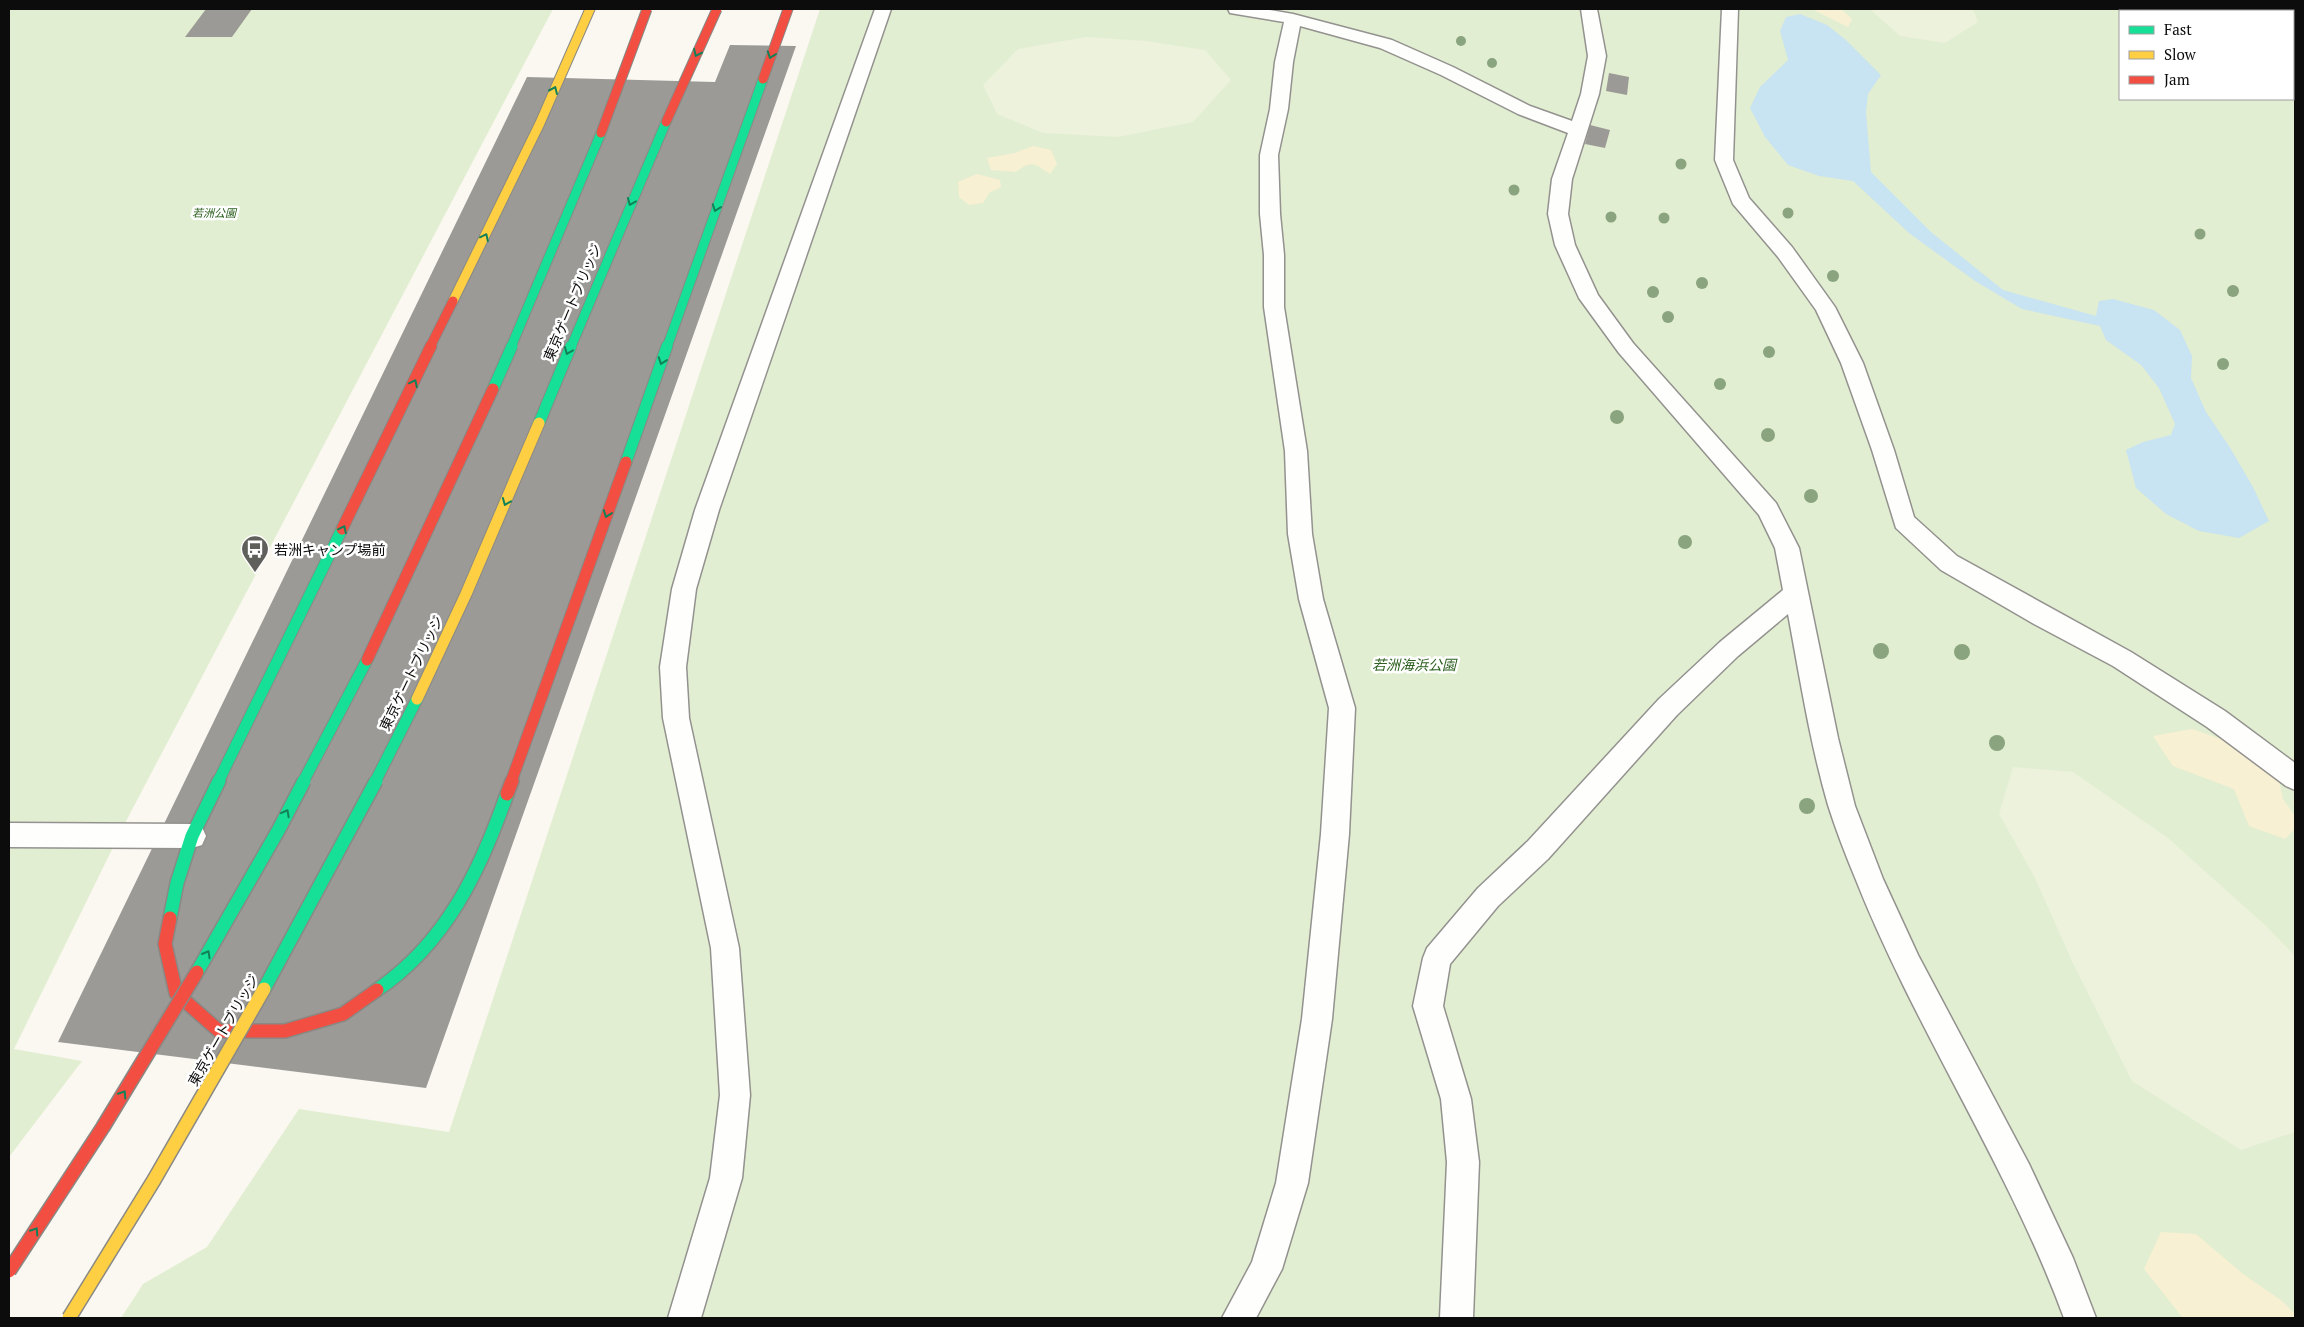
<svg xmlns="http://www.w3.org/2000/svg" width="2304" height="1327" viewBox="0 0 2304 1327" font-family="'PT Serif','Noto Sans JP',serif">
	<rect width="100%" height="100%" fill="#faf8f0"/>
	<path fill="#e2eed1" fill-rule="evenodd" d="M 9,9 L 553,9 L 124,825 L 14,1049 L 82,1061 L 9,1157 Z
		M 820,9 L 2295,9 L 2295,1318 L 121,1318 L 143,1284 L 207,1247 L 299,1109 L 449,1132 ZM 2120,11 L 2293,11 L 2293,99 L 2120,99 Z"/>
	<path fill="#f8f0d3" d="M 1812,9 L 1841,9 L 1852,19 L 1848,27 Z
		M 1033,146 L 1051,150 L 1057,164 L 1050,174 C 1034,163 1032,160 1016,172 L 991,170 L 987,158 L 1015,153 Z
		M 977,174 L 1000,180 L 1001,187 L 989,193 L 983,203 L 969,205 L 959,197 L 958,182 Z
		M 2192,729 L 2241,746 L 2276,768 L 2283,799 L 2295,816 L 2295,829 L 2285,839 L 2249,826 L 2234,789 L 2173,766 L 2153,736 Z
		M 2161,1232 L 2196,1234 L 2243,1274 L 2282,1301 L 2295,1314 L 2295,1318 L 2183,1318 L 2144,1269 Z"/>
	<path fill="#ecf2db" d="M 1870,9 L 1973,9 L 1978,22 L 1945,43 L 1900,36 Z
		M 1086,37 L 1146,41 L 1205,50 L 1231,80 L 1193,122 L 1118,137 L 1043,133 L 997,114 L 983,85 L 1018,49 Z
		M 2013,767 L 2073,772 L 2168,838 L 2266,926 L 2295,956 L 2295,1132 L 2241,1150 L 2132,1081 L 2072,961 L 2034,876 L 1999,814 Z"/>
	<path fill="#c8e3f2" d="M 1800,14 L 1827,25 L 1846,40 L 1881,75 L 1868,94 L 1866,112 L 1871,172 L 1931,232 L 2003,290 L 2096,316 L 2099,301 L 2113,299 L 2154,310 L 2180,330 L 2192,356 L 2191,378 L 2206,412 L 2229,446 L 2253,487 L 2269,521 L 2239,538 L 2199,531 L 2166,514 L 2136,488 L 2126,450 L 2143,442 L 2171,435 L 2175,424 L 2159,388 L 2141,365 L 2106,340 L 2100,326 L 2022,309 L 1975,281 L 1909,233 L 1853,181 L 1819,176 L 1788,165 L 1765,137 L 1750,108 L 1760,87 L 1788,60 L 1780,31 L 1786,17 Z"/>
	<path fill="#9c9a96" d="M 206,9 L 252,9 L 232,37 L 185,37 Z
		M 730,45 L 796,46 L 426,1088 L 58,1042 L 527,77 L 715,82 Z
		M 1609,73 L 1629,77 L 1627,95 L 1606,91 Z
		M 1590,125 L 1610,130 L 1605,148 L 1585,144 Z"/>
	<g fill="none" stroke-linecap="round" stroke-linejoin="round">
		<g stroke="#93928f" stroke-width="3">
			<path id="lane" d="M 875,9 L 891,9 L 719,510 L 696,589 L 686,667 L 689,718 L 739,948 L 750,1095 L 742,1178 L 701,1318 L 668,1318 L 710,1178 L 720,1095 L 711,948 L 663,718 L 660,667 L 672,589 L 695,510 Z
				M 1228,9 L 1264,9 L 1293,14 L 1392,40 L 1453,67 L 1530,106 L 1572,121 L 1581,94 L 1588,56 L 1581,9 L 1597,9 L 1606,56 L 1599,94 L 1572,179 L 1568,214 L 1575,245 L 1598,295 L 1633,343 L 1776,503 L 1799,548 L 1838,738 L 1855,806 L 1883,879 L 1918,955 L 2029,1164 L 2073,1258 L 2096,1318 L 2064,1318 C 2008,1166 1916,1031 1856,880 C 1846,856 1836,830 1828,805 C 1810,743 1800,678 1788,614 L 1738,656 L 1677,715 L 1548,859 L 1498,906 L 1450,964 L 1443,1006 L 1471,1099 L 1479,1162 L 1473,1318 L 1440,1318 L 1447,1162 L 1441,1099 L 1413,1006 L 1423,958 L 1427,948 L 1478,888 L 1528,841 L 1659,699 L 1720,642 L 1783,590 L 1775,548 L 1759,515 L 1619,353 L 1579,298 L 1555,245 L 1548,214 L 1552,179 L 1568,133 L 1518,114 L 1441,75 L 1380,48 L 1300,26 L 1293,62 L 1288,109 L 1278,155 L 1280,214 L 1284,255 L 1284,307 L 1307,451 L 1312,534 L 1323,599 L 1355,708 L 1349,834 L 1332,1019 L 1308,1183 L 1282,1269 L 1256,1318 L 1222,1318 L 1252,1262 L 1276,1183 L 1302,1019 L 1321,834 L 1329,708 L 1299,599 L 1288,534 L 1285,451 L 1264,307 L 1264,255 L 1260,214 L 1260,155 L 1270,109 L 1275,62 L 1284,22 L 1230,13 Z
				M 1722,9 L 1738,9 L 1733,160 L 1749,198 L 1792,247 L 1835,307 L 1863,363 L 1894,450 L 1914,517 L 1957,556 L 2131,652 L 2225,711 L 2295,763 L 2295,790 L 2286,786 L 2207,727 L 2113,666 L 2034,624 L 1941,570 L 1896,528 L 1872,450 L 1841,363 L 1816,310 L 1778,257 L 1733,204 L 1715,160 Z
				M 2266,9 L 2284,9 L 2285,11 L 2267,11 Z
				M 2293,25 L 2295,25 L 2295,38 L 2293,38 Z
				M 9,823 L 192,824 L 202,827 L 206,836 L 202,845 L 192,848 L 9,847 Z"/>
		</g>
		<g stroke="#8a8985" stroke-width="11">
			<path id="fast-far2" d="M 667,347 L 763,79"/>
		</g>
		<g stroke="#8a8985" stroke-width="13">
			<path id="fast-far1" d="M 626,462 L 667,346
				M 218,782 L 342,529"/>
		</g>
		<g stroke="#8a8985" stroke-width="16">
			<path id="fast" d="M 170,918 L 177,883 L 192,836 L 219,781
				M 377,990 C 446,943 480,871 507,794"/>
		</g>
		<g stroke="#8a8985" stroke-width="11">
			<path id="slow" d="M 453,301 L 540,123 L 590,9"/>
		</g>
		<g stroke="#8a8985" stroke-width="11">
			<path id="jam-far2" d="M 763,79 L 788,9
				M 430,347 L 453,301"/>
		</g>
		<g stroke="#8a8985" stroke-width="13">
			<path id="jam-far1" d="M 342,529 L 431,346
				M 511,782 L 626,462"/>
		</g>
		<g stroke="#8a8985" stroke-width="16">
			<path id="jam" d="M 507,794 L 512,781
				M 170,918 L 165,944 L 176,993 L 219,1031 L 285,1031 L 343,1014 L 377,990"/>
		</g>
		<use href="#lane" fill="#fefefd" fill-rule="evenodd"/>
		<use href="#fast-far2" stroke="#16e098" stroke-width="9"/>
		<use href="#fast-far1" stroke="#16e098" stroke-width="11"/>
		<use href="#fast" stroke="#16e098" stroke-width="13"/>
		<use href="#slow" stroke="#ffcf43" stroke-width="9"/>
		<use href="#jam-far2" stroke="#f24e42" stroke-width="9"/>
		<use href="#jam-far1" stroke="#f24e42" stroke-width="11"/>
		<use href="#jam" stroke="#f24e42" stroke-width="13"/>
		<g stroke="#8a8985" stroke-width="11" stroke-linecap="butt">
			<path id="fast-bridge-far2" d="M 511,347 L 601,133
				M 571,347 L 666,122"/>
		</g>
		<g stroke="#8a8985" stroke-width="13" stroke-linecap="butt">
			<path id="fast-bridge-far1" d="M 493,389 L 512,346
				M 539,423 L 571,346
				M 303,782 L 367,660
				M 375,782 L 417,699"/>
		</g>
		<g stroke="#8a8985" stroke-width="16" stroke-linecap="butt">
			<path id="fast-bridge" d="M 197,972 L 279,829 L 304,781
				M 264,989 L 376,781"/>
		</g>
		<g stroke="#8a8985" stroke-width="13" stroke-linecap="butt">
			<path id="slow-bridge-far1" d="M 417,699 L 466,594 L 539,423"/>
		</g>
		<g stroke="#8a8985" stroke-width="16" stroke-linecap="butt">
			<path id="slow-bridge" d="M 69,1318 L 154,1180 L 264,989"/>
		</g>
		<g stroke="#8a8985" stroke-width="11" stroke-linecap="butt">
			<path id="jam-bridge-far2" d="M 666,122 L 717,9
				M 601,133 L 647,9"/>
		</g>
		<g stroke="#8a8985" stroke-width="13" stroke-linecap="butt">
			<path id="jam-bridge-far1" d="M 367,660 L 493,389"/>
		</g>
		<g stroke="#8a8985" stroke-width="16" stroke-linecap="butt">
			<path id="jam-bridge" d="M 9,1271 L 103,1127 L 197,972"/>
		</g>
		<use href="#fast-bridge-far2" stroke="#16e098" stroke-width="9"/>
		<use href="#fast-bridge-far1" stroke="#16e098" stroke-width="11"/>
		<use href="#fast-bridge" stroke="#16e098" stroke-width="13"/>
		<use href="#slow-bridge-far1" stroke="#ffcf43" stroke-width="11"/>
		<use href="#slow-bridge" stroke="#ffcf43" stroke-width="13"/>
		<use href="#jam-bridge-far2" stroke="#f24e42" stroke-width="9"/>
		<use href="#jam-bridge-far1" stroke="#f24e42" stroke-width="11"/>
		<use href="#jam-bridge" stroke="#f24e42" stroke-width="13"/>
	</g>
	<g fill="#89a47e">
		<circle cx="1461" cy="41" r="5"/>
		<circle cx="1492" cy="63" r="5"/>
		<circle cx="1681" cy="164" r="5.5"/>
		<circle cx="1514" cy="190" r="5.5"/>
		<circle cx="1788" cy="213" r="5.5"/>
		<circle cx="1611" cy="217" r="5.5"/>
		<circle cx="1664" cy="218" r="5.5"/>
		<circle cx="2200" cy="234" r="5.5"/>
		<circle cx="1833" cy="276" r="6"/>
		<circle cx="1702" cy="283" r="6"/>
		<circle cx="2233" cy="291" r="6"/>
		<circle cx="1653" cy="292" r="6"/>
		<circle cx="1668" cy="317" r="6"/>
		<circle cx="1769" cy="352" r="6"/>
		<circle cx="2223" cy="364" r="6"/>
		<circle cx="1720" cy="384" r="6"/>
		<circle cx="1617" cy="417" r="7"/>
		<circle cx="1768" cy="435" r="7"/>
		<circle cx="1811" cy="496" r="7"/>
		<circle cx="1685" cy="542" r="7"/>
		<circle cx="1881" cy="651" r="8"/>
		<circle cx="1962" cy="652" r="8"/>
		<circle cx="1997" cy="743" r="8"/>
		<circle cx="1807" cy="806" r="8"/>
	</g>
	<defs><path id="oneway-chevron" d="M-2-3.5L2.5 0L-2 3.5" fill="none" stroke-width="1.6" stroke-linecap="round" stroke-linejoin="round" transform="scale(1.25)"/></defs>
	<g stroke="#128159">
		<use href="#oneway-chevron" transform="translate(697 53) rotate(115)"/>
		<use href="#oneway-chevron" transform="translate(771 55) rotate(110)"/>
		<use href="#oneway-chevron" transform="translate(554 90) rotate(-66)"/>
		<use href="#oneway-chevron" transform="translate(631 202) rotate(113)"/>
		<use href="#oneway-chevron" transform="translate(716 208) rotate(110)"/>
		<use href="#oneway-chevron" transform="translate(485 237) rotate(-64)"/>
		<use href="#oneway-chevron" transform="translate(568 351) rotate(112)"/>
		<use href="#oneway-chevron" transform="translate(662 361) rotate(110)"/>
		<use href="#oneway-chevron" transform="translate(414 383) rotate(-64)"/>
		<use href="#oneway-chevron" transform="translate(506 502) rotate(112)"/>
		<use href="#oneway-chevron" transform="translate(607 514) rotate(110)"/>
		<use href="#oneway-chevron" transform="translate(343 529) rotate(-64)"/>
		<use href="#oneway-chevron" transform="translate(286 813) rotate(-62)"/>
		<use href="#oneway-chevron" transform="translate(207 954) rotate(-60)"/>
		<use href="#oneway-chevron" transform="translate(123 1094) rotate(-57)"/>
		<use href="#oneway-chevron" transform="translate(35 1231) rotate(-57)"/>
	</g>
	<defs>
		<g id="bus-pin" transform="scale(1.4375)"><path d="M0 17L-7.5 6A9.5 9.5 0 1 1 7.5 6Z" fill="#5f5f5c" stroke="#fff"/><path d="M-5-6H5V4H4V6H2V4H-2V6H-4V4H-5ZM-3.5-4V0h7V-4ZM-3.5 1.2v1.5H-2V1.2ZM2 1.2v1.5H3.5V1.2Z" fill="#fff"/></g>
	</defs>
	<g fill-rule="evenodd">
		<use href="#bus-pin" x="255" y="549"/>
	</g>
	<g text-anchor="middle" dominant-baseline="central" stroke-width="5" stroke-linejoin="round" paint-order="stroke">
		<g font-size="11" font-style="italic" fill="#2d6020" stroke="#fff">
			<text x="214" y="213">若洲公園</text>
		</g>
		<g font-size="14" fill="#0c0c0c" stroke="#fff">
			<text transform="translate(572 302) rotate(-67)">東京ゲートブリッジ</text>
			<text transform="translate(411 673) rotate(-64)">東京ゲートブリッジ</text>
			<text transform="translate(223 1030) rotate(-60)">東京ゲートブリッジ</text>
		</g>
		<g font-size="14" fill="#0c0c0c" stroke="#fff" text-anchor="start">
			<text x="274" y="549">若洲キャンプ場前</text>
		</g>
		<g font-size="14" font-style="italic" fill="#2d6020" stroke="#fff">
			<text x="1414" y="664">若洲海浜公園</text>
		</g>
	</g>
	<rect width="2304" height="1327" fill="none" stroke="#0c0c0c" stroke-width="20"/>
	<rect x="2119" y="10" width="175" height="90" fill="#ffffff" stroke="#9e9e9e"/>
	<rect x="2129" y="26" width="25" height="8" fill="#16e098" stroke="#9e9e9e"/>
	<text x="2164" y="35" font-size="15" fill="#0c0c0c">Fast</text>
	<rect x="2129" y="51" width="25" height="8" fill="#ffcf43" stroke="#9e9e9e"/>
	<text x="2164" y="60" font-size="15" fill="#0c0c0c">Slow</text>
	<rect x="2129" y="76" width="25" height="8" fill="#f24e42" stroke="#9e9e9e"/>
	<text x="2164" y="85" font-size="15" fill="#0c0c0c">Jam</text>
</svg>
